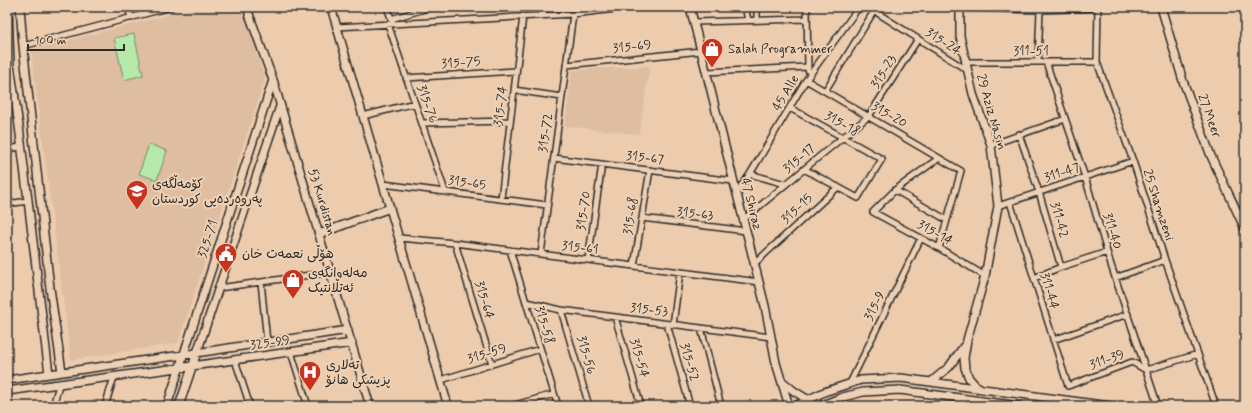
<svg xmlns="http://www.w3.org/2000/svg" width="1252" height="413" viewBox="0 0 1252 413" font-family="Mynerve,'Playpen Sans Arabic',sans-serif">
	<rect width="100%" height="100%" fill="#edccae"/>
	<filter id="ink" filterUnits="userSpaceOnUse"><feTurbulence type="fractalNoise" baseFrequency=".025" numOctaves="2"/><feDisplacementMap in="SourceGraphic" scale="8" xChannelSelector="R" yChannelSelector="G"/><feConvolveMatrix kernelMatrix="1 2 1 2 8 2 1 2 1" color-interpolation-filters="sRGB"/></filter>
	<g filter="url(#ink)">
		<path fill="#debda0" d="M 200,7 L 243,7 L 265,79 L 178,343 L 71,360 L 31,50 Z
			M 650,66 L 639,134 L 565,126 L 572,70 Z"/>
		<path fill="#b6eaab" stroke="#708a6b" d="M 134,34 L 143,75 L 124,80 L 114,38 Z
			M 149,144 L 167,151 L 157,180 L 139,174 Z"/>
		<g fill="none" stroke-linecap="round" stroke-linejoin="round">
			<g stroke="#2b2b2b" stroke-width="8">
				<path id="street" d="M 128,7 L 131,18
					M 387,7 L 392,21
					M 540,7 L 543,15
					M 745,7 L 748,20
					M 757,7 L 757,20
					M 807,7 L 808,70
					M 868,7 L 967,70
					M 1098,7 L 1097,62 L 1133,161 L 1165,260 L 1216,406
					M 960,8 L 1040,10 L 1098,8
					M 391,19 L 431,7
					M 694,22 L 807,19
					M 388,24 L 445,191
					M 337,27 L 573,14 L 633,7
					M 23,46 L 171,7
					M 965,62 L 1097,62
					M 1038,62 L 1040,10
					M 1046,62 L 1085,177 L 1110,262 L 1158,406
					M 566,65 L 701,51
					M 706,72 L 808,67
					M 406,78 L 516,71
					M 806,80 L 961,171 L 939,248
					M 514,90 L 562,97
					M 825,91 L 874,11
					M 7,94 L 14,93
					M 790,108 L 882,159 L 858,198 L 804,169
					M 363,116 L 415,103
					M 422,123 L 510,121
					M 1019,134 L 1039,192 L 1061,267
					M 991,145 L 1065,119
					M 7,149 L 21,147
					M 554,158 L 733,181
					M 939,158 L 895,190 L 873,212 L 939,248 L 985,276
					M 750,174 L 785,184
					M 383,184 L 547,205
					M 895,190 L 947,220
					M 737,193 L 750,174 L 806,80 L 859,7
					M 501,199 L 523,16
					M 1010,202 L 1068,386 L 1132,362 L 1146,370 L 1198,354
					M 7,204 L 28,201
					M 998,206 L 1133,161
					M 642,218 L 746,231
					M 743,220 L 820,156 L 869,116 L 918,39
					M 399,238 L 455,243 L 759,282
					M 455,243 L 492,364
					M 510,250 L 558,406
					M 541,254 L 573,14
					M 588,260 L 602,164
					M 754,264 L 838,187
					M 634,266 L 650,170
					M 1034,278 L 1061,267 L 1107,252
					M 1115,278 L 1165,260
					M 261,282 L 267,342
					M 219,288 L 331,272
					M 526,302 L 561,310 L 771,337
					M 561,310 L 589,406
					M 615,317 L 641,406
					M 667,324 L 690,406
					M 673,325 L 680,272
					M 701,328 L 721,406
					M 1053,340 L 1128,314
					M 291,352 L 308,406
					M 235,360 L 250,406
					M 441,380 L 540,349
					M 850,383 L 921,238
					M 53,406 L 59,385
					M 105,406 L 114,377
					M 511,406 L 554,394"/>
			</g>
			<g stroke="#2b2b2b" stroke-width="10">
				<path id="secondary" d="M 8,7 L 10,65 L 19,126 L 49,374
					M 20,7 L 23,46 L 50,288 L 62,372
					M 248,7 L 249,14 L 273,80 L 370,406
					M 331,7 L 448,406
					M 690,7 L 765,306 L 776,363 L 789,406
					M 960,7 L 960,36 L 973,94 L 991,145 L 998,206 L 985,276 L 967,340 L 964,358 L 965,368 L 969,378 L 975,385 L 982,389
					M 1161,7 L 1183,81 L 1211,156 L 1245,229
					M 319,234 L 390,208
					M 7,380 L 196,353 L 348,330
					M 782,381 L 794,391 L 807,399
					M 931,382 L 949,367 L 964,346
					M 7,391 L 192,366 L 352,343
					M 167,406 L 273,80
					M 179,406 L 280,106
					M 795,406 L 824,392 L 861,380 L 901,378 L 1110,406
					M 820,406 L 843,397 L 863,392 L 900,390 L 1019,406"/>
			</g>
			<use href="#street" stroke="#eed1b4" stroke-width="5"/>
			<use href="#secondary" stroke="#eed1b4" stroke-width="7"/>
		</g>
	</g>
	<defs>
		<g id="shop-pin" transform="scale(1.15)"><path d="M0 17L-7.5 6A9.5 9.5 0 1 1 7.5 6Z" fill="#c8321e" stroke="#eed1b4"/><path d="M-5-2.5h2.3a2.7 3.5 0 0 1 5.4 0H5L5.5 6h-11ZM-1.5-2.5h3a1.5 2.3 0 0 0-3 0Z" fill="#fff"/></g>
		<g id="school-pin" transform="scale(1.15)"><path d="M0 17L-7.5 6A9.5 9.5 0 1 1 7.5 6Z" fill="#c8321e" stroke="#eed1b4"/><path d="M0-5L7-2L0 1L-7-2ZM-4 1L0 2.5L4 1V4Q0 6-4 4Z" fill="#fff"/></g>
		<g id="civic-pin" transform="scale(1.15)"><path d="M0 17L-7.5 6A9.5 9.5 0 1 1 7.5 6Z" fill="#c8321e" stroke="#eed1b4"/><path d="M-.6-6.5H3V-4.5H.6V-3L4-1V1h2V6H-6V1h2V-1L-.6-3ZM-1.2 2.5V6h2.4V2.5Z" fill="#fff"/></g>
		<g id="hospital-pin" transform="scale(1.15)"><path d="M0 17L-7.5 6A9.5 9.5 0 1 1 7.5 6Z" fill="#c8321e" stroke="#eed1b4"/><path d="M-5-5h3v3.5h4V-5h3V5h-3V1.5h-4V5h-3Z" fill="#fff"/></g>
	</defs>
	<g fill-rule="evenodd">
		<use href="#shop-pin" x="712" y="49"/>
		<use href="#school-pin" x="137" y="191"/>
		<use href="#civic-pin" x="226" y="254"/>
		<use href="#shop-pin" x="293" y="280"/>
		<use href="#hospital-pin" x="310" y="372"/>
	</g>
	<g text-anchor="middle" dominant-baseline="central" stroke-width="4" stroke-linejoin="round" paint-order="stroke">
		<g font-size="13" fill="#2b2b2b" stroke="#eed1b4">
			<text transform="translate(943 42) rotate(33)">315-24</text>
			<text transform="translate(632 47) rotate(-6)">315-69</text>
			<text x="1031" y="51">311-51</text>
			<text transform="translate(461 63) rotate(-4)">315-75</text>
			<text transform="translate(884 72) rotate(-58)">315-23</text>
			<text transform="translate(786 93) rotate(-59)">45 Alle</text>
			<text transform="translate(427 104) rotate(71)">315-76</text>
			<text transform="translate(501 106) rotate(-83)">315-74</text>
			<text transform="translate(991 112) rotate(74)">29 Aziz Nasin</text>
			<text transform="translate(889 115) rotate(30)">315-20</text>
			<text transform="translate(1209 116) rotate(70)">27 Meer</text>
			<text transform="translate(842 124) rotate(29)">315-18</text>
			<text transform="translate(546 133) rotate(-82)">315-72</text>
			<text transform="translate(645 158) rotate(7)">315-67</text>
			<text transform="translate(799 159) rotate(-40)">315-17</text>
			<text transform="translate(1062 173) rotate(-18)">311-47</text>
			<text transform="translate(467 183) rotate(8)">315-65</text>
			<text transform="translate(322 202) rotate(73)">53 Kurdistan</text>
			<text transform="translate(751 204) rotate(76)">47 Shiraz</text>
			<text transform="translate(1158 205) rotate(72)">25 Shamzeni</text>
			<text transform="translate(797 209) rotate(-43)">315-15</text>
			<text transform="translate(584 211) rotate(-82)">315-70</text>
			<text transform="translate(695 214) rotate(7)">315-63</text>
			<text transform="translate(631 216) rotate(-81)">315-68</text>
			<text transform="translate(1059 220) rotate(74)">311-42</text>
			<text transform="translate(1112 231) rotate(73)">311-40</text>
			<text transform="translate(935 233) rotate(29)">315-14</text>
			<text transform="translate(208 239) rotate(-72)">325-71</text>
			<text transform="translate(580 248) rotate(7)">315-61</text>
			<text transform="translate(1049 291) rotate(73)">311-44</text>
			<text transform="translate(484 300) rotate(73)">315-64</text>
			<text transform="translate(875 306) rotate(-64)">315-9</text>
			<text transform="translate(649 310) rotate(7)">315-53</text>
			<text transform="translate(544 325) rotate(73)">315-58</text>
			<text transform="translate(270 343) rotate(-8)">325-99</text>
			<text transform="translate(487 354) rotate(-17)">315-59</text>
			<text transform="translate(586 355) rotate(74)">315-56</text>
			<text transform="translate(639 358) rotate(74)">315-54</text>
			<text transform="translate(1107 360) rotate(-19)">311-39</text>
			<text transform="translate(689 362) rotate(74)">315-52</text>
		</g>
		<g font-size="13" fill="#2b2b2b" stroke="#eed1b4" text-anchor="start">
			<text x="728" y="49">Salah Programmer</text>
			<text x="152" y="184">كۆمەڵگەی<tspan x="152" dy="15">پەروەردەیی كوردستان</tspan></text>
			<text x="242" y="254">هۆڵی نعمەت خان</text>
			<text x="308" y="273">مەلەوانگەی<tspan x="308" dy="15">ئەتڵانتیک</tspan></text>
			<text x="326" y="365">تەلاری<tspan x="326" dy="15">پزیشکی هانۆ</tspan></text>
		</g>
	</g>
	<rect width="1252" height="413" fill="none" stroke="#eed1b4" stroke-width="24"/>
	<rect x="12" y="12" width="1228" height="389" fill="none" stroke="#2b2b2b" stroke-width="1.5" filter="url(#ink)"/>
	<path d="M28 44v6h96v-6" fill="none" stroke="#2b2b2b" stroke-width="2"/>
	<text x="34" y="44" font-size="12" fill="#2b2b2b" stroke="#eed1b4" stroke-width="3" paint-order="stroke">100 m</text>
</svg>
